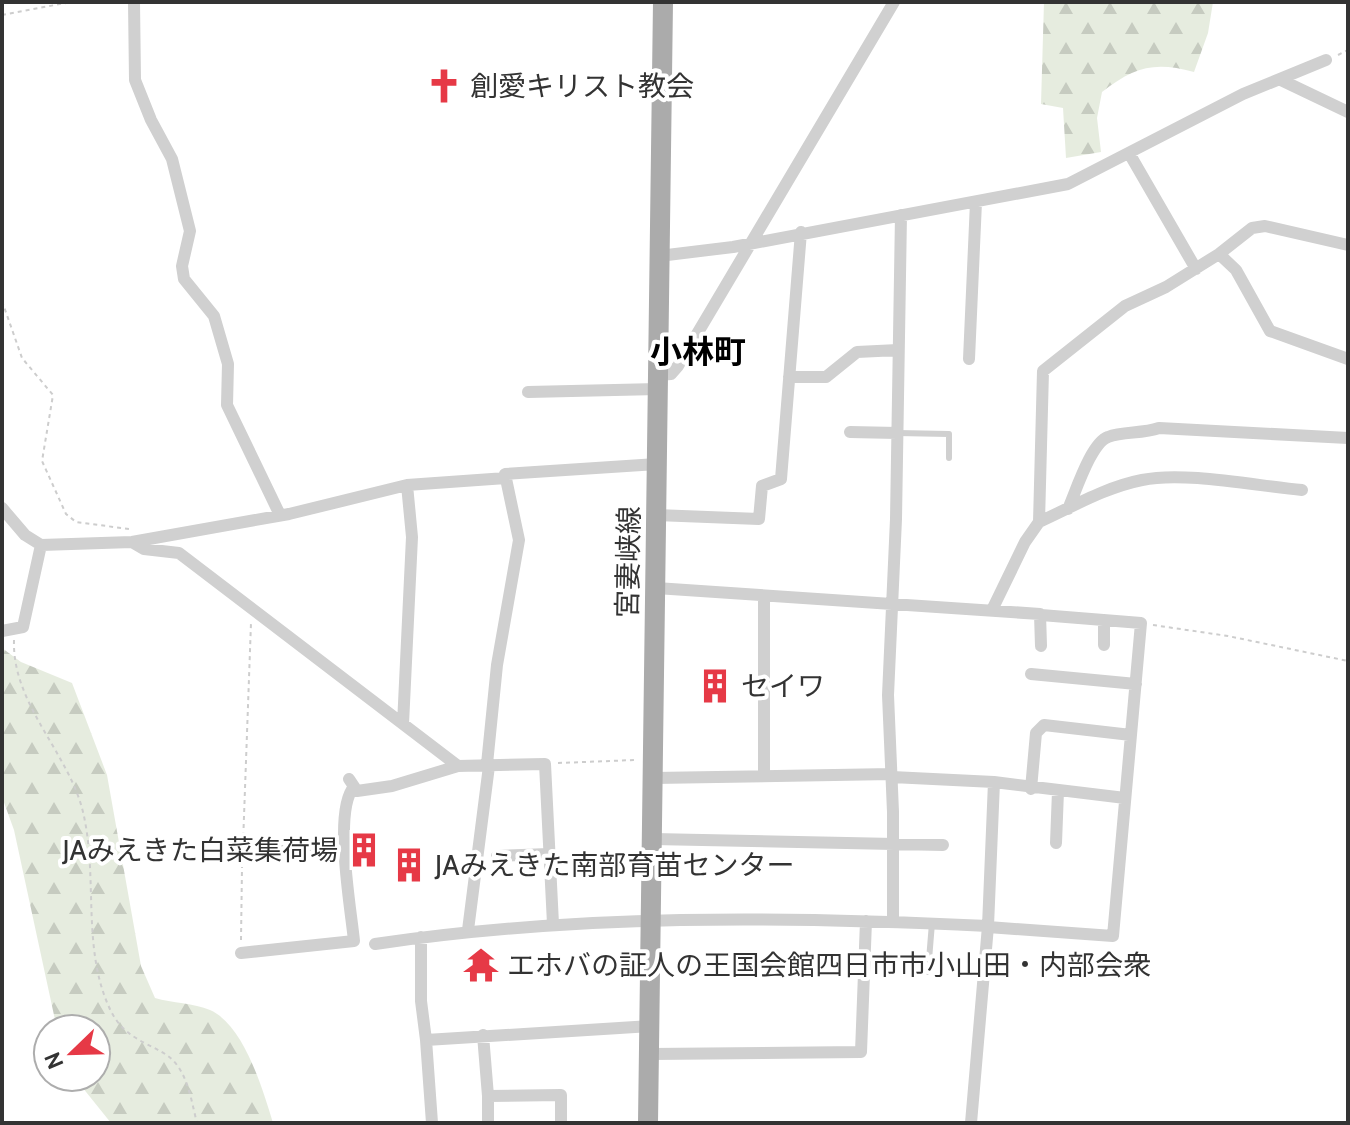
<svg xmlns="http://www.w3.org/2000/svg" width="1350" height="1125" viewBox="0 0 1350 1125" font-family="Cabin,'Noto Sans JP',sans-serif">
	<defs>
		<pattern id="forest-firs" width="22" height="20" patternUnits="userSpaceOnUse" patternTransform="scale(2)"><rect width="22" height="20" fill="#e6ecdf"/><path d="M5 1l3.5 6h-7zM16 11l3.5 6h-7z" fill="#c6cbc0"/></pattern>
	</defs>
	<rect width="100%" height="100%" fill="#fff"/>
	<path fill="url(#forest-firs)" d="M 1044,2 L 1213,2 L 1208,33 L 1194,72 C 1154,61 1134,67 1102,92 L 1097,118 L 1101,152 L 1066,158 L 1063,108 L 1041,104 Z
		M 2,648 L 21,662 L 72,683 L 107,775 L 141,966 L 155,998 C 172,1003 194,1003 210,1010 C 244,1025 263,1090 273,1123 L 111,1123 L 74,1077 L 96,1077 L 96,1029 L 57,1029 L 14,830 L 2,797 Z"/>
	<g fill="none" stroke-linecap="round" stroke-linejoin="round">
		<path stroke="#cdcdcd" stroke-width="2" stroke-dasharray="4 4" stroke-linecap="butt" d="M 2,15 L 71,2
			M 1338,55 L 1348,50
			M 2,301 L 22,358 L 53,395 L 42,461 L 66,514 L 76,522 L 129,529
			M 1153,625 L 1228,636 L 1348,661
			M 14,640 C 12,703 66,750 82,808 C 99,873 81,945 109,1007 C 126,1046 161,1043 177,1065 C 189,1081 192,1104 197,1123
			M 558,763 L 635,760
			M 243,844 L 251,623
			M 241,940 L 242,867"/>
		<path stroke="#d0d0d0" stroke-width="6" d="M 897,433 L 949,434 L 949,458
			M 928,972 L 932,923"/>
		<path stroke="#d0d0d0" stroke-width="12" d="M 134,2 L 135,80 L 151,120 L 172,159 L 190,231 L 182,266 L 184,279 L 214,316 L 228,364 L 227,405 L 280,515
			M 1281,80 L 1348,112
			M 1129,153 L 1196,269
			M 1219,254 L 1236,270 L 1270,331 L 1348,359
			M 659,256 L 733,247 L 1068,184 L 1243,94 L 1326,60
			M 969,359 L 976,202
			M 658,375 L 671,374 L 678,366 L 894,2
			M 789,377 L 826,377 L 857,352 L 898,350
			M 528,392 L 658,389
			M 850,432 L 897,433
			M 2,508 L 25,535 L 41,545 L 132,542 L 289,514 L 407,485 L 506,478
			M 1068,509 C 1076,491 1091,443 1108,437 C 1123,431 1142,434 1159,428 L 1348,438
			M 656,515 L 759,519 L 762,486 L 781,479 L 801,232
			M 1039,522 C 1072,507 1106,487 1142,480 C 1184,471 1257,486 1302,490
			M 132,542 L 144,549 L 179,553 L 458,766
			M 656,588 L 1040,614 L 1041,646
			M 992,610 L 1025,542 L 1039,522 L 1043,371 L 1125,306 L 1166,287 L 1219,254 L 1252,228 L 1265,226 L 1348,245
			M 1104,620 L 1104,645
			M 2,631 L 23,627 L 41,545
			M 1031,674 L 1136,684
			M 403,724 L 412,537 L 407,485
			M 487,764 L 497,665 L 519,540 L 505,474 L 657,464
			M 764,775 L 764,596
			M 892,777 L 994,782 L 1125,798
			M 654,778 L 892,774
			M 349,779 L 357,791 L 392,786 L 458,766 L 545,764 L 553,924
			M 1031,789 L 1036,733 L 1044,725 L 1131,735
			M 653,839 L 943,845
			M 1056,843 L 1058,791
			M 242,855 L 344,844
			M 497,856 L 549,854
			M 893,921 L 893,812 L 888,695 L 896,519 L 901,215
			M 988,927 L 1113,936 L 1141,623 L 1041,615
			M 468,930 L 489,766
			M 421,937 L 421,1001 L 426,1040 L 651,1026
			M 375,944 C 579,914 782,916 988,926
			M 241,953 L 354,941 C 351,909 333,810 354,787
			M 483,1035 L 488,1096 L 561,1095 L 561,1123
			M 426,1040 L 432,1123
			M 650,1054 L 861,1052 L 866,921
			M 488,1096 L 488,1123
			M 971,1123 L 988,926 L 994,782"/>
		<path stroke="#ababab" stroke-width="20" d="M 648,1123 L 663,2"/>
	</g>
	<defs>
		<g id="church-bare" transform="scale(2.76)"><path d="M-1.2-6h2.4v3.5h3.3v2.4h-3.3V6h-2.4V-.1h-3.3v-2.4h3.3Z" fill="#e63946" stroke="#fff" stroke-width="2.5" paint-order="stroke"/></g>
		<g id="building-bare" transform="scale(2.76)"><path d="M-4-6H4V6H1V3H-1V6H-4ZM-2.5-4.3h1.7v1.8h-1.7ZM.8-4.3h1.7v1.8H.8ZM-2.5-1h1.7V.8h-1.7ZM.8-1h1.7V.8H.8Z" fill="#e63946" stroke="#fff" stroke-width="2.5" paint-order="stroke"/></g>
		<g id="temple-bare" transform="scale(2.76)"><path d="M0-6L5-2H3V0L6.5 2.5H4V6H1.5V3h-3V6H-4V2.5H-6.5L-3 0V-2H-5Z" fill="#e63946" stroke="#fff" stroke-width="2.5" paint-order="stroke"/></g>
	</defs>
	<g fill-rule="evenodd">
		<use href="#church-bare" x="444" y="86"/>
		<use href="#building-bare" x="715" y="686"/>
		<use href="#building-bare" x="364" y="850"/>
		<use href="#building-bare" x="409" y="865"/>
		<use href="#temple-bare" x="481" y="965"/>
	</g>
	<g text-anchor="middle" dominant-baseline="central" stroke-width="8" stroke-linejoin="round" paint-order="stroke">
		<g font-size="28" fill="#333" stroke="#fff" text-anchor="start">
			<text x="470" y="86">創愛キリスト教会</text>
			<text x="741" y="686">セイワ</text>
			<text x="338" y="850" text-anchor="end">JAみえきた白菜集荷場</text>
			<text x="435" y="865">JAみえきた南部育苗センター</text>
			<text x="507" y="965">エホバの証人の王国会館四日市市小山田・内部会衆</text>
		</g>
		<g font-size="28" fill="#333" stroke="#fff">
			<text transform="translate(628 562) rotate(-89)">宮妻峡線</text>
		</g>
		<g font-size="32" font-weight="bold" fill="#000" stroke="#fff">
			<text x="698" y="351">小林町</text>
		</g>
	</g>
	<rect width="1350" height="1125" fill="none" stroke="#333333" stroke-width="8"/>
	<g transform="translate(72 1053) rotate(247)"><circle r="38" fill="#ffffff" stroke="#adadad" stroke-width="2"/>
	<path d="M0-6L14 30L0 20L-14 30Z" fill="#e63946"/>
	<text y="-12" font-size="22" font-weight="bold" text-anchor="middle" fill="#333333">N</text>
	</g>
</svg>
